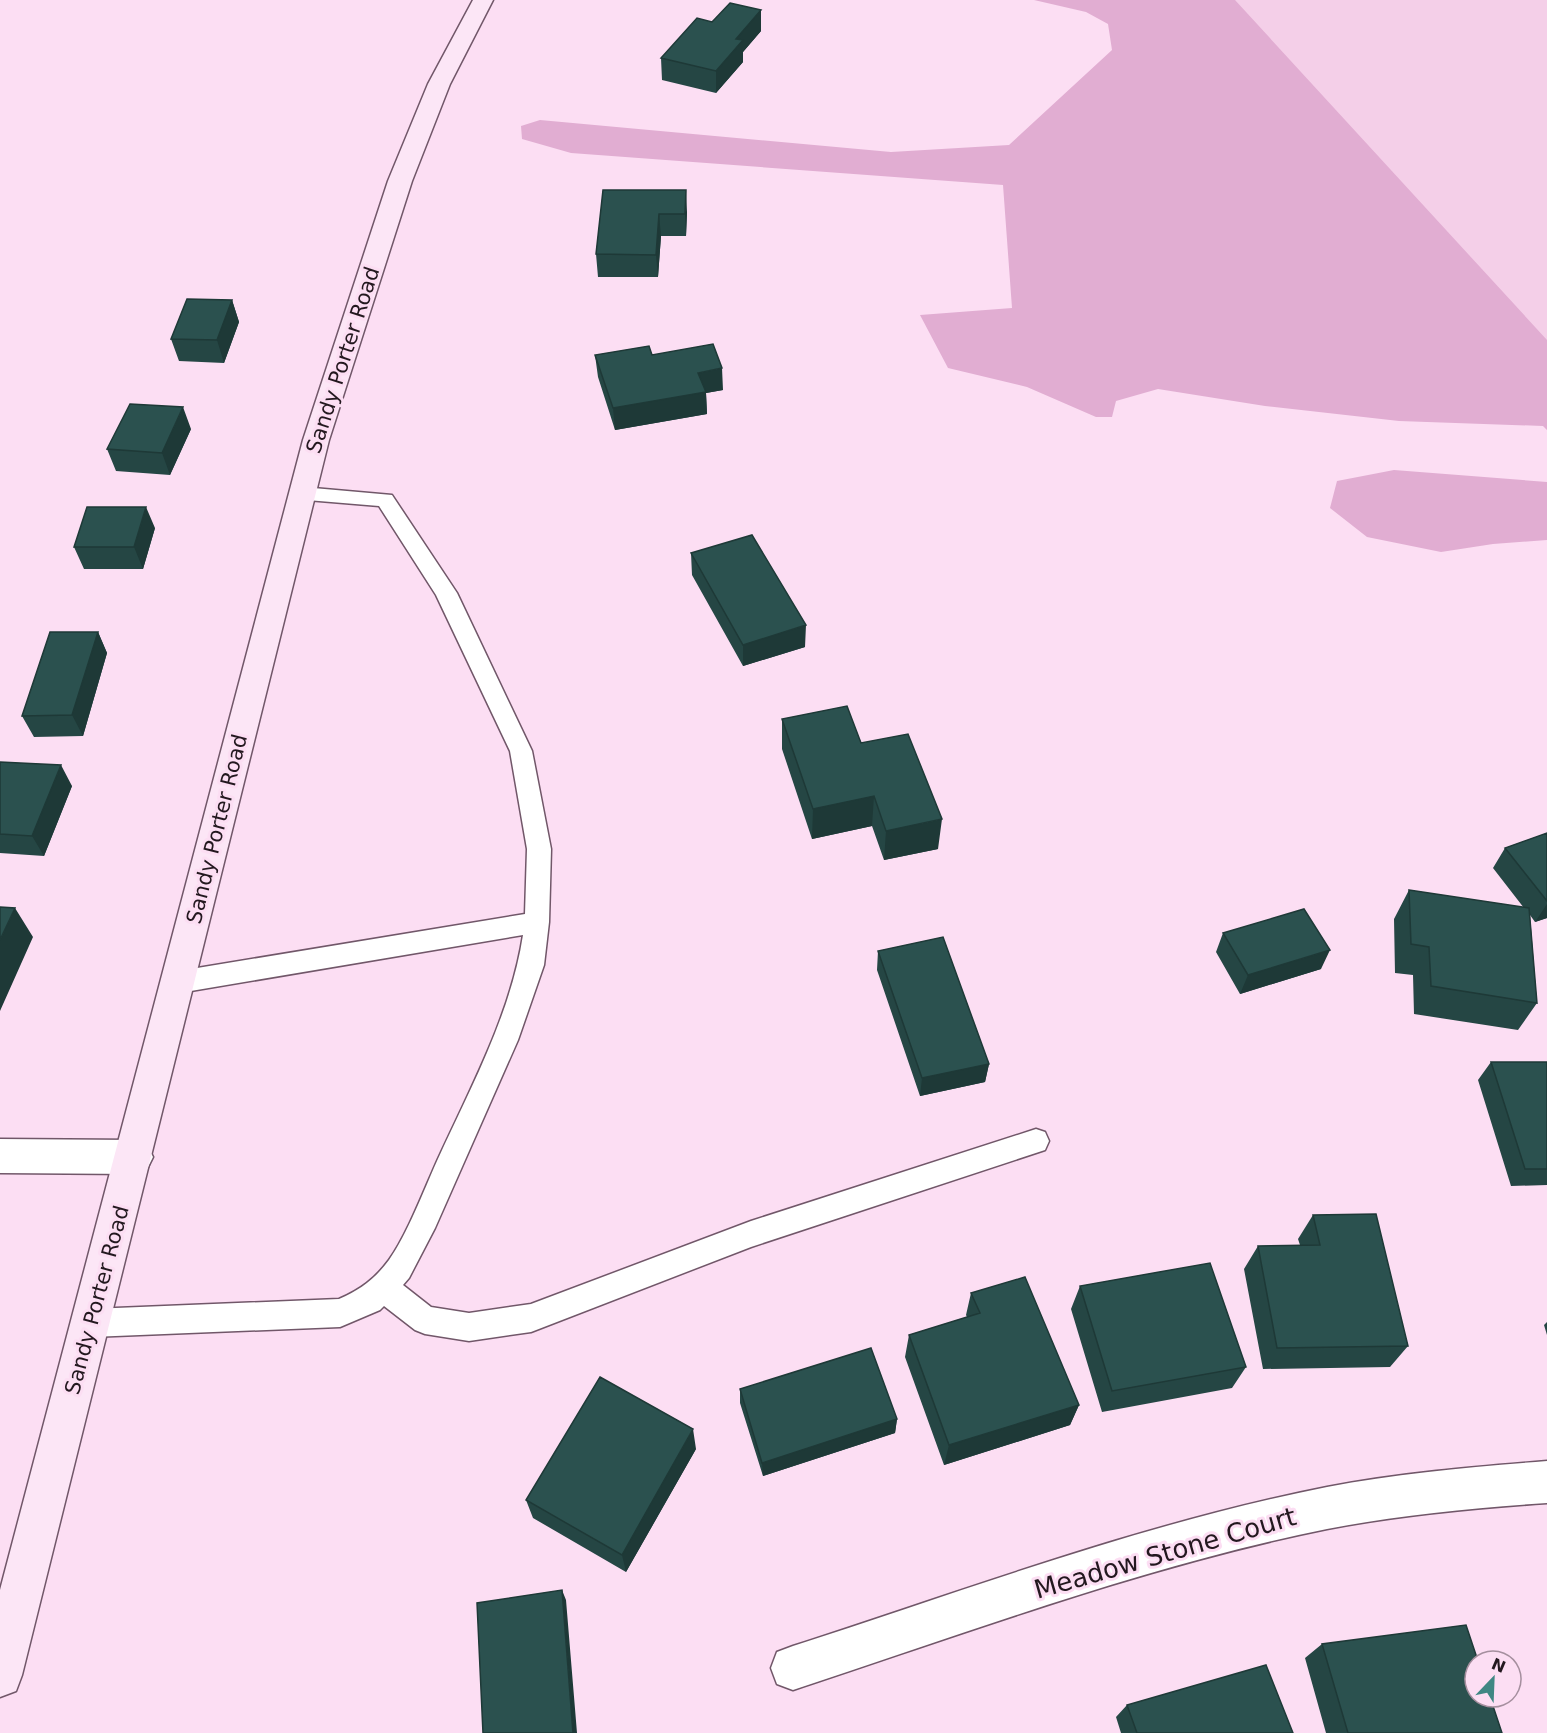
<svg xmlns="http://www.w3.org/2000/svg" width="1547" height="1733" viewBox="0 0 1547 1733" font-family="'DejaVu Sans',sans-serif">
	<rect width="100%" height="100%" fill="#fcdef3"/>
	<path fill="#f4cfe8" d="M 1119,0 L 1547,0 L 1547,430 L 1168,11 Z"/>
	<path fill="#e1add2" d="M 1034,0 L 1235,0 L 1547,340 L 1547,430 L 1543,426 L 1399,421 L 1265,406 L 1158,389 L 1116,401 L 1112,417 L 1096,417 L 1027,387 L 948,368 L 920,315 L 1012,308 L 1003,185 L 571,153 L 522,139 L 521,126 L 540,120 L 891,152 L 1009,145 L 1112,50 L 1108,24 L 1086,12 Z
		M 1394,470 L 1547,482 L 1547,540 L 1493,544 L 1441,552 L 1367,537 L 1330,508 L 1337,481 Z"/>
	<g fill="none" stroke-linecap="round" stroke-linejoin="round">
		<g stroke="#715769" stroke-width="3">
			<path id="lane" d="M 302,487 L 392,495 L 457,593 L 532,751 L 551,849 L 549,922 L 544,965 L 518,1040 L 435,1228 L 409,1278 L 403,1285 L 431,1307 L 469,1313 L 531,1304 L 751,1221 L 1036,1129 L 1045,1132 L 1049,1141 L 1045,1150 L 751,1247 L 531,1332 L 469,1341 L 425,1334 L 415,1330 L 384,1306 L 380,1310 L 340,1327 L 91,1337 L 81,1333 L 77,1323 L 81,1313 L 91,1309 L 339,1299 C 360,1290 375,1279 389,1260 C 407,1235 424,1190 437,1161 C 470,1089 511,1014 523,935 L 179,993 L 170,990 L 166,982 L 170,974 L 179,971 L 525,914 L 527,849 L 510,751 L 436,595 L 379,506 L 295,499 L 292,494 L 295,489 Z"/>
		</g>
		<g stroke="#715769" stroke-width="3">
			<path id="street" d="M 0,1139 L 134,1140 L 147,1145 L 153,1157 L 147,1169 L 134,1174 L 0,1173 Z
				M 1547,1461 L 1547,1503 C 1473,1508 1399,1515 1327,1529 C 1145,1566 969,1632 793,1690 L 777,1684 L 771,1668 L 777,1652 L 793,1646 C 969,1589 1145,1523 1327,1487 C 1399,1473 1473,1467 1547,1461 Z"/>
		</g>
		<g stroke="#715769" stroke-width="3">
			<path id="secondary" d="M 473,0 L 493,0 L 450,84 L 412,181 L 329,440 L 22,1675 L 16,1691 L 0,1697 L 0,1590 L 303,440 L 388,181 L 428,84 Z"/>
		</g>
		<use href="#lane" fill="#fff" fill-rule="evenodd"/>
		<use href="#street" fill="#fff" fill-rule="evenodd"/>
		<use href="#secondary" fill="#fce6f6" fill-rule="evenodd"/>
	</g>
	<path fill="#254644" d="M 761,10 L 761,31 L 743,52 L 743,62 L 716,93 L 662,80 L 661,58 L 712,22 Z
		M 603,190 L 687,212 L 686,236 L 661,236 L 658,277 L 598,277 L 596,254 Z
		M 232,300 L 239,322 L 224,363 L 179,361 L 171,339 Z
		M 595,355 L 652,355 L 723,390 L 706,393 L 707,414 L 615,430 L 598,377 Z
		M 191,429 L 170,475 L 116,471 L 107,449 Z
		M 155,528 L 143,569 L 84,569 L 74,547 Z
		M 691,553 L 805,647 L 743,666 L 692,575 Z
		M 98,632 L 107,653 L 83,736 L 34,737 L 22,716 Z
		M 782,719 L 861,743 L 938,849 L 884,860 L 872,826 L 812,839 L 782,749 Z
		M 0,762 L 72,786 L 44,856 L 0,853 Z
		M 1547,833 L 1547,918 L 1535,922 L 1530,915 L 1537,1003 L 1518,1030 L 1414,1014 L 1413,975 L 1395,973 L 1394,919 L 1409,890 L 1524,908 L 1493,868 L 1505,848 Z
		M 1223,933 L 1321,969 L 1240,994 L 1216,952 Z
		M 878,951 L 989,1064 L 985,1082 L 920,1096 L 877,970 Z
		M 1491,1062 L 1547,1062 L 1547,1185 L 1511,1186 L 1478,1080 Z
		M 1313,1215 L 1408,1346 L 1390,1367 L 1263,1369 L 1244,1269 L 1258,1246 L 1300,1245 L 1298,1239 Z
		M 1080,1286 L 1246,1367 L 1232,1388 L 1102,1412 L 1071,1309 Z
		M 971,1293 L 1079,1405 L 1070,1425 L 944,1465 L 905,1357 L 909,1335 L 967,1317 L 966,1315 Z
		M 1547,1322 L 1547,1335 L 1544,1325 Z
		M 740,1389 L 897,1419 L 895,1433 L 763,1476 L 740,1403 Z
		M 696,1449 L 626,1572 L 533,1518 L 526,1500 Z
		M 1322,1644 L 1502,1733 L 1326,1733 L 1305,1658 Z
		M 1127,1705 L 1293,1733 L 1121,1733 L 1116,1717 Z"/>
	<path fill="#1e3937" d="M 761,10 L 761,31 L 743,52 L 743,62 L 716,93 L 716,71 L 736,39 Z
		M 686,190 L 687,212 L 686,236 L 685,214 Z
		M 659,214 L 661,236 L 658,277 L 656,255 Z
		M 232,300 L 239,322 L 224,363 L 217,340 Z
		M 722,368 L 723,390 L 706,393 L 707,414 L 615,430 L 613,408 L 698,373 Z
		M 183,407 L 191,429 L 170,475 L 162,453 Z
		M 146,507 L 155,528 L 143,569 L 134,547 Z
		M 806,625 L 805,647 L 743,666 L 743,645 Z
		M 98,632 L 107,653 L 83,736 L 72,715 Z
		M 61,765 L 72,786 L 44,856 L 32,836 Z
		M 874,796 L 872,826 L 812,839 L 813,809 Z
		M 942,819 L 938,849 L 884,860 L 886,831 Z
		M 1547,904 L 1547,918 L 1535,922 Z
		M 15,908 L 33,937 L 0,1011 L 0,940 Z
		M 1330,950 L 1321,969 L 1240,994 L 1248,975 Z
		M 989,1064 L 985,1082 L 920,1096 L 922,1078 Z
		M 1079,1405 L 1070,1425 L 944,1465 L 949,1445 Z
		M 897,1419 L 895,1433 L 763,1476 L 762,1463 Z
		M 693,1429 L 696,1449 L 626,1572 L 622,1555 Z
		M 562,1590 L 566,1600 L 577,1733 L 573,1733 Z"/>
	<path fill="#2b514f" stroke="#1e3937" stroke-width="1.5" d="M 730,3 L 761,10 L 736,39 L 743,40 L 716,71 L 661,58 L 697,18 L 712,22 Z
		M 603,190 L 686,190 L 685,214 L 659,214 L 656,255 L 596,254 Z
		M 187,299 L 232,300 L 217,340 L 171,339 Z
		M 713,344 L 722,368 L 698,373 L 706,392 L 613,408 L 595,355 L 649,346 L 652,355 Z
		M 130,404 L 183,407 L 162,453 L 107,449 Z
		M 87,507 L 146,507 L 134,547 L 74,547 Z
		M 752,535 L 806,625 L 743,645 L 691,553 Z
		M 50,632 L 98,632 L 72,715 L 22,716 Z
		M 847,706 L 861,743 L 908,734 L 942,819 L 886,831 L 874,796 L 813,809 L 782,719 Z
		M 0,762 L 61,765 L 32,836 L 0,834 Z
		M 1547,833 L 1547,901 L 1505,848 Z
		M 1409,890 L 1529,908 L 1537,1003 L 1431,986 L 1429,947 L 1411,944 Z
		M 0,907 L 15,908 L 0,940 Z
		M 1304,909 L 1330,950 L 1248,975 L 1223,933 Z
		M 943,937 L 989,1064 L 922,1078 L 878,951 Z
		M 1491,1062 L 1547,1062 L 1547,1169 L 1525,1169 Z
		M 1376,1214 L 1408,1346 L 1277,1348 L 1258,1246 L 1320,1245 L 1313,1215 Z
		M 1210,1263 L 1246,1367 L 1112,1391 L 1080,1286 Z
		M 1025,1277 L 1079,1405 L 949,1445 L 909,1335 L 980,1313 L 971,1293 Z
		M 871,1348 L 897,1419 L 762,1463 L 740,1389 Z
		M 600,1377 L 693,1429 L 622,1555 L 526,1500 Z
		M 562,1590 L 573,1733 L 483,1733 L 477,1603 Z
		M 1466,1625 L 1478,1661 L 1475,1661 L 1475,1697 L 1490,1697 L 1502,1733 L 1348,1733 L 1322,1644 Z
		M 1266,1665 L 1293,1733 L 1137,1733 L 1127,1705 Z"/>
	<g text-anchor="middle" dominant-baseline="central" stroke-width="6" stroke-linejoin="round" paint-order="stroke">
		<g font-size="21" fill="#23181f" stroke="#fcdef3">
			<text transform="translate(343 360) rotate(-72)">Sandy Porter Road</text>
			<text transform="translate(217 829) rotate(-76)">Sandy Porter Road</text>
			<text transform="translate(97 1300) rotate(-75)">Sandy Porter Road</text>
		</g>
		<g font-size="26" fill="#23181f" stroke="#fcdef3">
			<text transform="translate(1165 1553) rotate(-16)">Meadow Stone Court</text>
		</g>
	</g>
	<g transform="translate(1493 1679) rotate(23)"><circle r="28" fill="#fcdef3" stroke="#a58f9e" stroke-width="1.5"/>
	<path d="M0-4.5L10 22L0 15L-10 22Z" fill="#3f8783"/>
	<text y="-9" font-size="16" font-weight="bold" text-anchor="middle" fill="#23181f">N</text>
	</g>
</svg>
